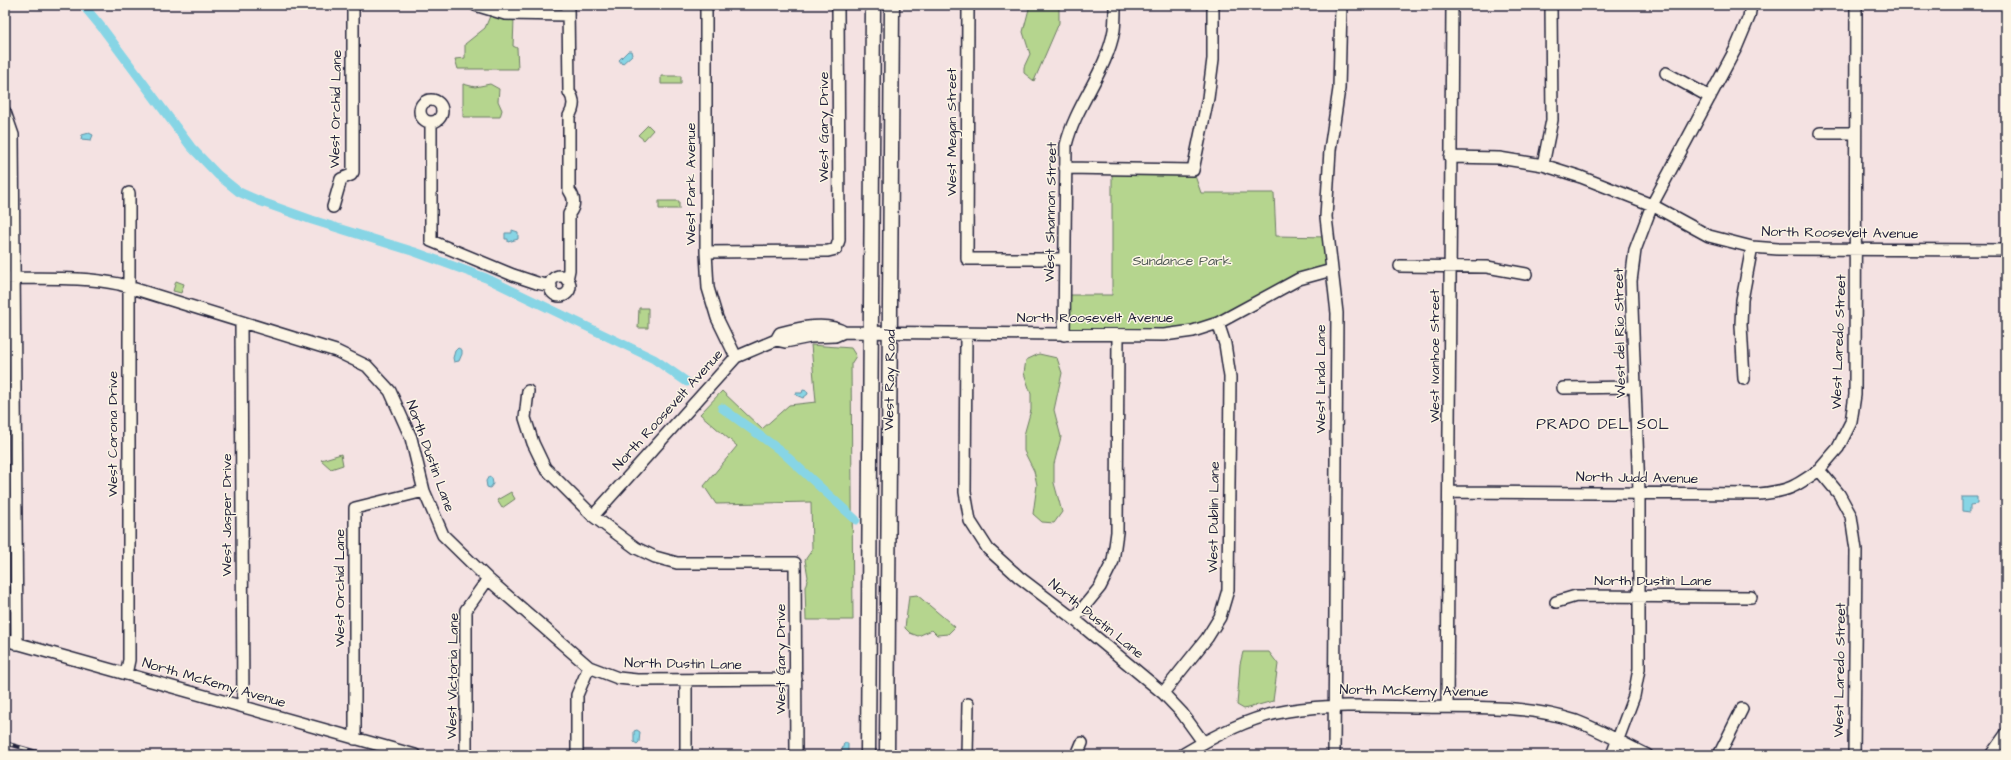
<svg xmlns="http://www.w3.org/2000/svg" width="2011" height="760" viewBox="0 0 2011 760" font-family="'Architects Daughter',sans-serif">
	<rect width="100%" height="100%" fill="#f4e2e2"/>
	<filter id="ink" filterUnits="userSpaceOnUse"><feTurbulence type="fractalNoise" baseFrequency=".025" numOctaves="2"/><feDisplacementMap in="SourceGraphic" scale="8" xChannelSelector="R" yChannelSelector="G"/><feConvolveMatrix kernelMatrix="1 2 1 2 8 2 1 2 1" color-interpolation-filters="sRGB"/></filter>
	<g filter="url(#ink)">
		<path fill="#b5d58e" stroke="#6c7c64" d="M 1030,5 L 1059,5 L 1059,23 L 1034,81 L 1024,73 L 1024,67 L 1030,54 L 1023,32 Z
			M 490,16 L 514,20 L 513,46 L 517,48 L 518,69 L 458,69 L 455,59 L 465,58 L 465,44 L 485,28 Z
			M 661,76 L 681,76 L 681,84 L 661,84 Z
			M 463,84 L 475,87 L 490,84 L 499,89 L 498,101 L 502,110 L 500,117 L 463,117 Z
			M 648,125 L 653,130 L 644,140 L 638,135 Z
			M 1112,168 L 1193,170 L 1201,193 L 1274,193 L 1276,236 L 1328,237 L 1332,270 L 1193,331 L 1064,335 L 1064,295 L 1112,295 Z
			M 659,201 L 679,201 L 679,209 L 659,209 Z
			M 176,281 L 184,284 L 181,293 L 173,291 Z
			M 639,308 L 648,308 L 648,328 L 638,328 Z
			M 811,345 L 851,348 L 856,356 L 851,364 L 853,620 L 806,620 L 805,587 L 808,577 L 805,560 L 812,550 L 811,502 L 716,504 L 704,486 L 737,446 L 700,414 L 722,391 L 762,429 L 789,405 L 816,402 Z
			M 1039,354 L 1057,358 L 1062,373 L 1054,410 L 1061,437 L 1054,464 L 1054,483 L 1062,512 L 1054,523 L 1042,522 L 1033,514 L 1037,485 L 1034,471 L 1024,451 L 1024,435 L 1031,410 L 1031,394 L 1024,373 L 1026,360 Z
			M 341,454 L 343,465 L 331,469 L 321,460 Z
			M 511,492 L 515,499 L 502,508 L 497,500 Z
			M 917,595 L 955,627 L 948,634 L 937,635 L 932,630 L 918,636 L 910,633 L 905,628 L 909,596 Z
			M 1243,652 L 1269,652 L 1278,664 L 1273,701 L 1244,709 L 1237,705 L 1240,664 Z"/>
		<path fill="#87d5e5" stroke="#5f8da1" d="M 628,51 L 631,51 L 632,55 L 622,64 L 619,60 Z
			M 89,133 L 93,135 L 91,140 L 81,139 L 82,135 Z
			M 512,230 L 518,232 L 518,239 L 508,242 L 508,239 L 505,239 L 505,233 L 512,233 Z
			M 458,348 L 462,350 L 462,354 L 459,361 L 454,362 L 453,358 L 455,351 Z
			M 803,390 L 807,391 L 808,394 L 803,398 L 796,395 L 796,393 L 802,393 Z
			M 489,476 L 492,478 L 493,484 L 490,488 L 487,487 L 486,481 Z
			M 1962,497 L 1977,497 L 1977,504 L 1970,505 L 1970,512 L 1962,511 Z
			M 637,730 L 640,732 L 639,742 L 637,744 L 634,742 L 634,731 Z
			M 844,743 L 848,743 L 848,755 L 841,754 Z"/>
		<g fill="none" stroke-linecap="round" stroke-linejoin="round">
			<path stroke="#87d5e5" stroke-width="9" d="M 83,5 L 103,29 L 191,147 L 218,175 L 239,192 L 262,202 L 312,220 L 415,252 L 486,278 L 654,359 L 687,382
				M 722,408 L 781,451 L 856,520"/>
			<g stroke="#22223b" stroke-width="14">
				<path id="minor" d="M 475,5 L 505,14 L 568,15
					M 706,5 L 706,252 L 708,288 L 717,318 L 736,357
					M 968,5 L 967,259 L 1064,259
					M 1666,73 L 1710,97
					M420 111a11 11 0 1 1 22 0a11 11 0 1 1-22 0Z
					M 5,112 L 13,135 L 17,644
					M 431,122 L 431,241 L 513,275 L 537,283 L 551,286
					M 1820,133 L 1855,133
					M 1450,157 L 1499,158 L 1543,165 L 1581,177 L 1652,205 L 1709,236 L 1752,247 L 1778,249 L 2006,250
					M 1543,165 L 1552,120 L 1551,5
					M 1065,168 L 1193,170 L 1208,98 L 1213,59 L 1213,5
					M 333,207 L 341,179 L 351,175 L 353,172 L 353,5
					M 706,252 L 828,251 L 836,249 L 839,240 L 838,5
					M 1400,266 L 1487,267 L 1526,274
					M550 286a10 10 0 1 1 20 0a10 10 0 1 1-20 0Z
					M 5,278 C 43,279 82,276 119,284 L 336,351 L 367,366 L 390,391 L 411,438 L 424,491 L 443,535 L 488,579 L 589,667 L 618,678 L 637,680 L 796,679
					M 567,280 L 569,270 L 569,214 C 575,206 575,198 569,190 L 569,116 C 574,108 575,100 569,92 L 568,5
					M 241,323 L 243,706
					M 966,334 L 965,492 L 970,521 L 988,549 L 1019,577 L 1074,619 L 1163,693 L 1182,713 L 1203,742
					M 1064,335 L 1066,145 C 1076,104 1107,71 1114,30 C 1115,22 1115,13 1115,5
					M 776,340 L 780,333 C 799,328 827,321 844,332
					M 1744,379 L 1741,325 L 1742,300 L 1752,247
					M 1563,388 L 1635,387
					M 528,391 L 525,418 L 533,443 L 545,468 L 593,516 L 636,548 L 655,557 L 677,563 L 795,563 L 796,755
					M 1449,492 L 1759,494 C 1789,491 1795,487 1819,470
					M 593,516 L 736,357 L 776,340 L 785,342 L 810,337 L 835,336 L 844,332 L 1164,335 L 1193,331 L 1218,323 L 1299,279 L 1332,270
					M 1556,602 L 1576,596 L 1751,597
					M 1074,619 L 1100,587 L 1113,561 L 1117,532 L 1118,335
					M 5,640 L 415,755
					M 126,674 L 129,660 L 129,193
					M 686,680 L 686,755
					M 1163,693 L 1207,638 L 1220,617 L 1228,590 L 1230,377 L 1225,344 L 1218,323
					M 1447,707 L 1452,5
					M 355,739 L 355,508 L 424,491
					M 466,755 L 466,610 L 488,579
					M 577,755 L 577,695 L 589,667
					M 967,755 L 968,704
					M 1077,755 L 1082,743
					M 1182,755 C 1214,736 1250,717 1287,711 C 1331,704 1376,706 1420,707 C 1472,708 1526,704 1576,721 C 1600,730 1624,744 1647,755
					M 1334,755 L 1337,313 L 1326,217 L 1330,150 L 1339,89 L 1341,5
					M 1612,755 L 1634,696 L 1639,669 L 1639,492 L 1631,281 L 1635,250 L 1652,205 L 1736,48 L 1749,17 L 1751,5
					M 1719,755 L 1742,709
					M 1854,755 L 1856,550 L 1851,516 L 1839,494 L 1819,470 L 1838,448 L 1851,422 L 1855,395 L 1856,5
					M 1991,755 L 2006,734"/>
			</g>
			<g stroke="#22223b" stroke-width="17">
				<path id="major" d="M 868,755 L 873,5
					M 887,755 L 892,5"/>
			</g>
			<use href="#minor" stroke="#fcf5e5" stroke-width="11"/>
			<use href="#major" stroke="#fcf5e5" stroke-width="14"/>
			<g stroke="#22223b" stroke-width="4">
				<path id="rail" d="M 5,743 L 48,755"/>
			</g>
			<use href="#rail" stroke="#fcf5e5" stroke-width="2.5" stroke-dasharray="8" stroke-linecap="butt"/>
		</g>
	</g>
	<g text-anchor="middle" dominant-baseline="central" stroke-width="3" stroke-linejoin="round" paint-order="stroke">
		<g font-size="14" fill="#22223b" stroke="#fcf5e5">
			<text transform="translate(336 109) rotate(-89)">West Orchid Lane</text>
			<text transform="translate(824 127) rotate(-90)">West Gary Drive</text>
			<text transform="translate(952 132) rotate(-90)">West Megan Street</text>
			<text transform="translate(691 184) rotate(-90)">West Park Avenue</text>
			<text transform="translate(1051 212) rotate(-89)">West Shannon Street</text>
			<text transform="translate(1840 233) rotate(1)">North Roosevelt Avenue</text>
			<text x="1095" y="318">North Roosevelt Avenue</text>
			<text transform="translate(1620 333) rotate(-91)">West del Rio Street</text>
			<text transform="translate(1839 342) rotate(-88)">West Laredo Street</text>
			<text transform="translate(1435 356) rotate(-90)">West Ivanhoe Street</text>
			<text transform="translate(1321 379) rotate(-90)">West Linda Lane</text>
			<text transform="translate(890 380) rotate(-89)">West Ray Road</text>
			<text transform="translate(668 410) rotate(-48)">North Roosevelt Avenue</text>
			<text transform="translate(113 434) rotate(-90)">West Corona Drive</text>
			<text transform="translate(430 456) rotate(70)">North Dustin Lane</text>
			<text transform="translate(1637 478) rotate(1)">North Judd Avenue</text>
			<text transform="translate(227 515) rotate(-90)">West Jasper Drive</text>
			<text transform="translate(1214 517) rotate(-89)">West Dublin Lane</text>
			<text x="1653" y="581">North Dustin Lane</text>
			<text transform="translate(340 588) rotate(-90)">West Orchid Lane</text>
			<text transform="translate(1096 619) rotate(39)">North Dustin Lane</text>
			<text transform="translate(781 659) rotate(-90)">West Gary Drive</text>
			<text transform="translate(683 664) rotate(1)">North Dustin Lane</text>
			<text transform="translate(1840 670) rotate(-89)">West Laredo Street</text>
			<text transform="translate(453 676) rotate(-89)">West Victoria Lane</text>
			<text transform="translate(214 683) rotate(16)">North McKemy Avenue</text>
			<text transform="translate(1414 691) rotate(1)">North McKemy Avenue</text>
		</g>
		<g font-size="14" fill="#4e5854" stroke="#fcf5e5">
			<text x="1182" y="261">Sundance Park</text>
		</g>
		<g font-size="15" letter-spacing="1" fill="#22223b" stroke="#fcf5e5">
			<text x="1603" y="424">PRADO DEL SOL</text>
		</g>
	</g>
	<rect width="2011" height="760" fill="none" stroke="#fcf5e5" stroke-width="20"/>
	<rect x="10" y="10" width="1991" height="740" fill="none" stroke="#22223b" stroke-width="1.5" filter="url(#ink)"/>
</svg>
